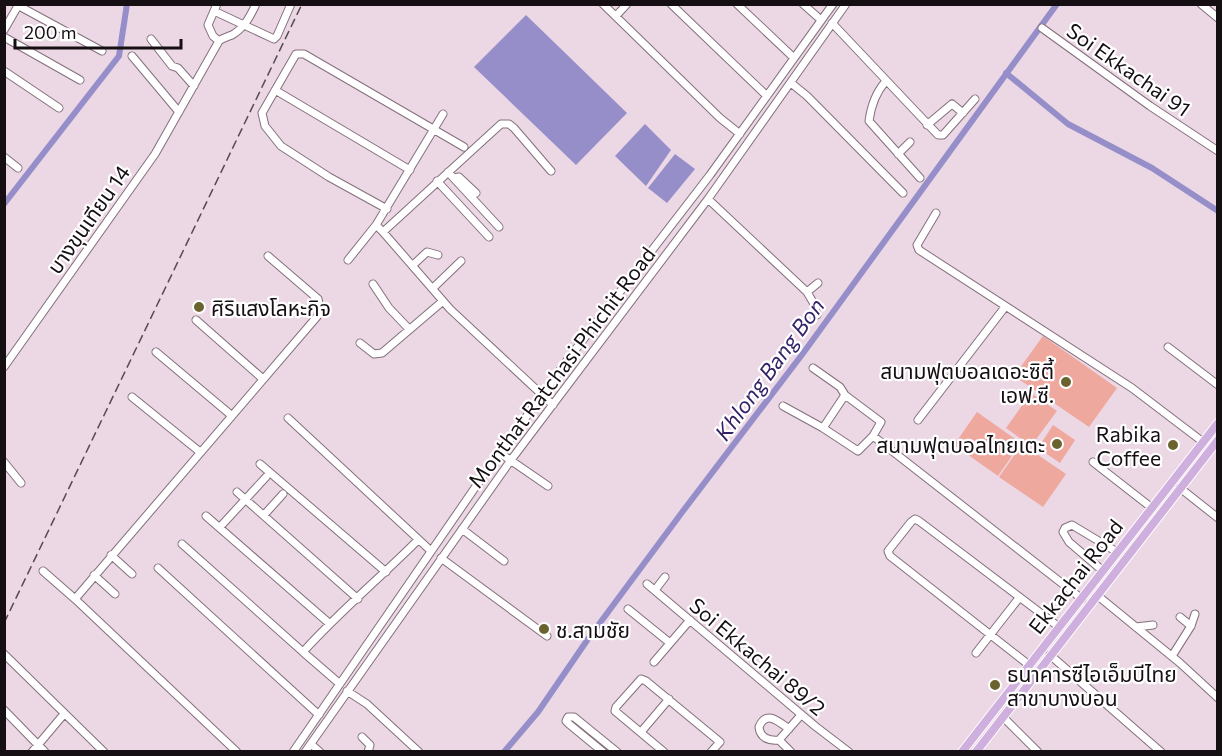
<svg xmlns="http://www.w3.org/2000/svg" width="1222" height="756" viewBox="0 0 1222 756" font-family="Commissioner,'Noto Sans Thai',sans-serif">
	<rect width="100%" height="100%" fill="#ecd7e5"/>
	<path fill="#efa89d" d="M 1043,336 L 1117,388 L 1089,427 L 1014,376 Z
		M 1031,393 L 1057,411 L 1031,446 L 1006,428 Z
		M 977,412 L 1021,443 L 998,476 L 954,445 Z
		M 1053,425 L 1075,440 L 1060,463 L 1038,448 Z
		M 1022,444 L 1066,474 L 1043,507 L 999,477 Z"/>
	<path fill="#968ec9" d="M 526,15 L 627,113 L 576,165 L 474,67 Z
		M 645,124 L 671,150 L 646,186 L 615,156 Z
		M 675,154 L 695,169 L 667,203 L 648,188 Z"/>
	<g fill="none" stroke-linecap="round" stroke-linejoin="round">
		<path stroke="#968ec9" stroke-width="6" d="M 1006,73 L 1068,124 L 1152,168 L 1218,211
			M 4,204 L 119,56 L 127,4
			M 504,752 L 538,712 L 588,639 L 683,511 L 804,352 L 1057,4"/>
		<g stroke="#83707c" stroke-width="9">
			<path id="minor" d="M 217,4 L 208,25 L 213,36 L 219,41
				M 603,4 L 720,118 L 740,134
				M 671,4 L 767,96
				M 737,4 L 794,58
				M 803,4 L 821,20
				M 1201,4 L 1218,18
				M 19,6 L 102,51
				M 214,11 L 274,39 L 277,36 L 291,4
				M 616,16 L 627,4
				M 832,23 L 938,135 L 943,135 L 975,99
				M 1042,28 L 1150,106 L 1218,151
				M 4,30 L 19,4
				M 4,37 L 80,80
				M 151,39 L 172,66 L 178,68 L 194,86
				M 132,56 L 179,112
				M 4,71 L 59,108
				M 886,81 C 876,92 871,106 869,121 L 920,178
				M 791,83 L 807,96 L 903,193
				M 275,90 L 410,170
				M 927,125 L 952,104 L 963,113
				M 898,154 L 910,142
				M 4,157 L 18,168
				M 551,171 L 514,128 L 509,124 L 501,124 L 383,232 L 450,309 L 553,405
				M 448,172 L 499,227
				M 454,178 L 459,177 L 476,193
				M 437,181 L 489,237
				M 708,199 L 807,292 L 814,304 L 817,315
				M 387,209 L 329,177 L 281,146 L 265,126 L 262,113 L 296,54 L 304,54 L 464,147
				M 936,213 L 917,245 L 919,250 L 1132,388 L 1203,442
				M 383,232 L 376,225 L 443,114
				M 348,260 L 376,225
				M 413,265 L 427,252 L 438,255
				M 373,284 L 389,308 L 409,329
				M 433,288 L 461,261
				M 807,292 L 818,283
				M 196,320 L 263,379
				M 360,343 L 374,354 L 382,353 L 443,301
				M 1168,347 L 1218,385
				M 156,352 L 231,415
				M 4,367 L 155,154 L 219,41 C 223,38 227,37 232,35 C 244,28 250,17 256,4
				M 813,368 L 840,387 L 845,395 L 881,422 L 873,436 L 858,451 L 823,428 L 845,395
				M 132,397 L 200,452
				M 783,406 L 823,428
				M 288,418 L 431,551
				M 918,420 L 1005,307
				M 873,436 L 1082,599
				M 500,453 L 548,486
				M 4,462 L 21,483
				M 1093,462 L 1152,508
				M 260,464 L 386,572
				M 1180,488 L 1218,518
				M 237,492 L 358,599
				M 264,515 L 283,494
				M 206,516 L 330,624
				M 220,527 L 266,477
				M 462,529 L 504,561
				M 182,544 L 303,652
				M 111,555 L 132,574
				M 441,558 L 547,636
				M 158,568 L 319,715
				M 43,571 L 75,599
				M 1103,571 L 1069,542 L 1063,532 L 1065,528 L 1072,525 L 1117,552
				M 94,575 L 115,594
				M 647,584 L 815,726 L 849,752
				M 655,590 L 665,577
				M 1098,596 L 1180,663 L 1218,698
				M 628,609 L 670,643
				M 1180,617 L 1191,626
				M 1136,627 L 1153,625
				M 976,653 L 1019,598
				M 4,654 L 104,752
				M 1050,655 L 1161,752
				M 1172,656 L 1191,626 L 1195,614
				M 654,662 L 690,620
				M 1029,665 L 890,556 L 888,551 L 911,522 L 915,519 L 919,521 L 1059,627
				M 340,684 L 303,652 C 339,612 380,578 418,540
				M 347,691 L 367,704 L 419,752
				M 4,710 L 45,752
				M 1003,717 L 1038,752
				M 789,729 C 778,721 766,710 759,727 C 760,738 769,741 779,740 L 801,715
				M 641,732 L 669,699
				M 362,737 L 370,745 L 368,752
				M 779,740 L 791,752
				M 311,744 L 320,752
				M 32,752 L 64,714
				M 237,752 L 75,599 L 321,312 L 318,299 L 268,256
				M 293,752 L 483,476 L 569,358 L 710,175 L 833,4
				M 305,752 L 511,460 L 708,199 L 846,4
				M 603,752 L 569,724 L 566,721 L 568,717 L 574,717 L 617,752
				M 664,752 L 615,711 L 616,707 L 641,679 L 646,681 L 720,742
				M 711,752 L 720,742"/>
		</g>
		<g stroke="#fff" stroke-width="10">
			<path id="major" d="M 962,752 L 1218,423
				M 976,752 L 1218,440"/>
		</g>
		<use href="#minor" stroke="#fff" stroke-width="7"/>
		<use href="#major" stroke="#cfafde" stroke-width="8"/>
		<path stroke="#554a51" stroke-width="1.5" stroke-dasharray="9 4.5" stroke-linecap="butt" d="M 4,623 L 302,4"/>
	</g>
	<g fill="#6a6330" stroke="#fff" stroke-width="2">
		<circle cx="199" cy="307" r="6"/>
		<circle cx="1066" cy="382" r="6"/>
		<circle cx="1057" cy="444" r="6"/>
		<circle cx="1173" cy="445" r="6"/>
		<circle cx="544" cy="629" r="6"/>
		<circle cx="995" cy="685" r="6"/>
	</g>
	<g text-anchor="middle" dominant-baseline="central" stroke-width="4.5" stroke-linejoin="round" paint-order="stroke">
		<g font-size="21" fill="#150e12" stroke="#fff">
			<text transform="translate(1129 69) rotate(35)">Soi Ekkachai 91</text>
			<text transform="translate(88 219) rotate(-55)">บางขุนเทียน 14</text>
			<text transform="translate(561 367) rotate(-53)">Monthat Ratchasi Phichit Road</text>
			<text transform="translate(1075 576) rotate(-52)">Ekkachai Road</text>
			<text transform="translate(758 656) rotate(40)">Soi Ekkachai 89/2</text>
		</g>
		<g font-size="21" fill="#150e12" stroke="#fff" text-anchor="start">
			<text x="211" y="307">ศิริแสงโลหะกิจ</text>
			<text x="1054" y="370" text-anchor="end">สนามฟุตบอลเดอะซิตี้<tspan x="1054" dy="24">เอฟ.ซี.</tspan></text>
			<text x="1161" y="433" text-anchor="end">Rabika<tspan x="1161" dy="24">Coffee</tspan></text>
			<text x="1045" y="444" text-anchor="end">สนามฟุตบอลไทยเตะ</text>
			<text x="556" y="629">ช.สามชัย</text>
			<text x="1007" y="673">ธนาคารซีไอเอ็มบีไทย<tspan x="1007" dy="24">สาขาบางบอน</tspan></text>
		</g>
		<g font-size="22" font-style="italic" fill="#342268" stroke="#fff">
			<text transform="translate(769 369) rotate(-54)">Khlong Bang Bon</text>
		</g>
	</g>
	<rect width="1222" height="756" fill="none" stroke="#150e12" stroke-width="12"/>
	<path d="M15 39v9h166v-9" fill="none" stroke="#150e12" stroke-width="3"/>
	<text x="24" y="39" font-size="18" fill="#150e12" stroke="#ffffff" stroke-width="4.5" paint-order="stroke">200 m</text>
</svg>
